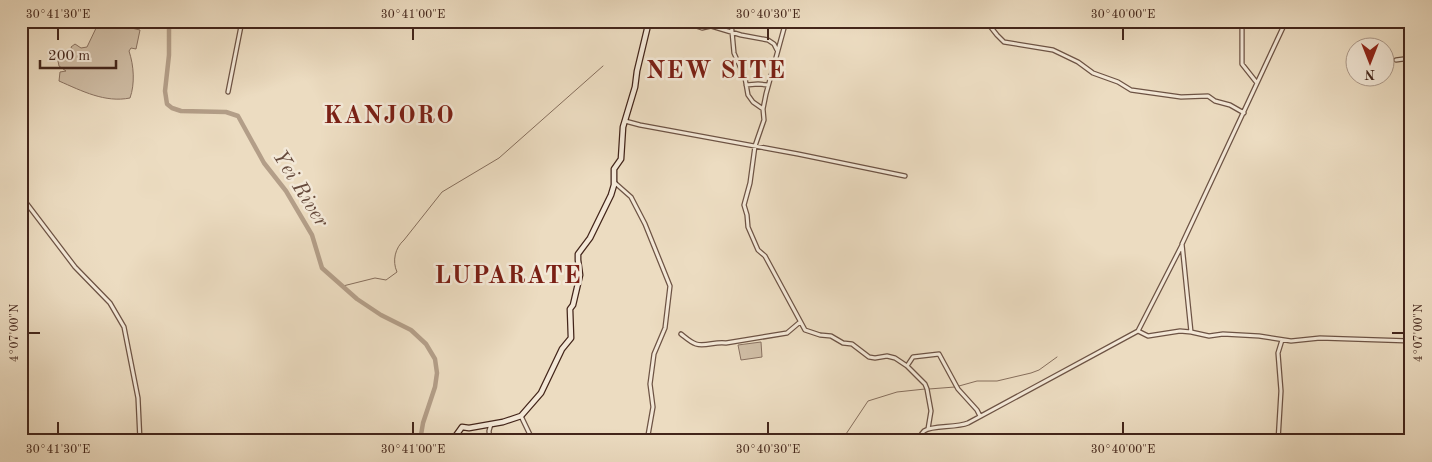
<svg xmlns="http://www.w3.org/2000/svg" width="1432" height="462" viewBox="0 0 1432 462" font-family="'Old Standard TT',serif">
	<rect width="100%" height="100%" fill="#ecdcc1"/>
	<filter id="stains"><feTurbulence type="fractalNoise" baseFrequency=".004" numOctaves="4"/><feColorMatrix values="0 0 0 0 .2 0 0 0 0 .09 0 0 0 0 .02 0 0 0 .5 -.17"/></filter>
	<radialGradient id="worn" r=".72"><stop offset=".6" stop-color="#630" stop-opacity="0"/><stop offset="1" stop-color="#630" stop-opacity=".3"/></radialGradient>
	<path fill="#cfbda5" stroke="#897160" d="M 107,21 L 118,21 L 119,25 L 140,30 L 136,49 L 131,48 L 129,51 C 134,66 135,84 130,98 C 105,103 82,91 59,81 L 60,72 L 66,71 L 59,66 L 58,61 L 61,56 L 71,57 L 74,53 L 71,47 L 75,44 L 81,48 L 87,47 L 98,24 L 106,24 Z
		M 761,342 L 762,357 L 741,360 L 738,345 Z"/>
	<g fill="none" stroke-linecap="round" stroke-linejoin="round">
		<path stroke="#866e5c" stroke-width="1" d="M 343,286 L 375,278 L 386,280 L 397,272 C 392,261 395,248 404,240 L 442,192 L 499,158 L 603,66
			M 959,386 L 977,381 L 997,381 L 1031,373 L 1039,370 L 1057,357
			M 929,389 L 955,387
			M 835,441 L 844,437 L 868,401 L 897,392 L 925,389"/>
		<path stroke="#b39e88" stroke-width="4.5" d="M 169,21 L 169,55 L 165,91 L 167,104 L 172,108 L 181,111 L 226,112 L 238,116 L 264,163 L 286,191 L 312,235 L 322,268 L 357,299 L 381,315 L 411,330 L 426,344 L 435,359 L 437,373 L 435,387 L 423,423 L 420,441"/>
		<g stroke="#6d5344" stroke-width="5.5">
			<path id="street" d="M 681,21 L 702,28 L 711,26 L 741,35 L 768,40 L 774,44 L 777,50
				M 731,21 L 734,53 L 745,78 L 748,95 L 753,102 L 763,109
				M 786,21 L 766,94 L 763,109 L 764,120 L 755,146 L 750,183 L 744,205 L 747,215 L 748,227 L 758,250 L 765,256 L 805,330 L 820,335 L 831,336 L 843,343 L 852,344 L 869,357 L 875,358 L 887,356 L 895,358 L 907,366 L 925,384 L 927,389 L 931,411 L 928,429
				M 986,21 L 997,35 L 1004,42 L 1053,50 L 1078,62 L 1093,73 L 1118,82 L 1131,90 L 1181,97 L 1208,96 L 1215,101 L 1230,105 L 1244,113
				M 1242,21 L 1242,64 L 1257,83
				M 1286,21 L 1182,244 L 1191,332 L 1209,336 L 1223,334 L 1259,336 L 1291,341 L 1320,338 L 1411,341
				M 1396,60 L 1411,58
				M 746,85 L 758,84 L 768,85
				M 228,92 L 242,21
				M 625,121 L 640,125 L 798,154 L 905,176
				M 614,182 L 631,197 L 645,224 L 670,286 L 665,328 L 654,354 L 650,384 L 653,407 L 647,441
				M 21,196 L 75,267 L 110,303 L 124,327 L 138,398 L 140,441
				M 1138,331 L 1148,336 L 1180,331 L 1191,332
				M 681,334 C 685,337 690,342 696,344 C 705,347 716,341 726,343 L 787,333 L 800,322
				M 907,366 L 913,357 L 939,354 L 958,389 L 977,410 L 980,416
				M 521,416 L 533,441
				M 490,441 L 489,431 L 491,424
				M 917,441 C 920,437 921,434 924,431 C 932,425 956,428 968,423 L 1138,331 L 1182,245
				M 1278,441 L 1281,391 L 1278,353 L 1282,340"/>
		</g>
		<g stroke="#43251a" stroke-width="7">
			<path id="secondary" d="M 452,441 L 462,427 L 469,428 L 503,422 L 521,416 L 541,393 L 562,349 L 571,338 L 570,309 L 573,305 L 580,275 L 578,260 L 578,254 L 590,238 L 611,195 L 614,185 L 614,169 L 621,159 L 623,127 L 635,87 L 637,71 L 649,21"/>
		</g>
		<use href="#street" stroke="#f3e8d7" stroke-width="3"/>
		<use href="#secondary" stroke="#f3e8d7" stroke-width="4.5"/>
	</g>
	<path fill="none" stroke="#43251a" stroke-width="2" d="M 58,28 L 58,40M 413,28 L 413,40M 768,28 L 768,40M 1123,28 L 1123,40M 28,333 L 40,333M 1392,333 L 1404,333M 58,422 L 58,434M 413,422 L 413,434M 768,422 L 768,434M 1123,422 L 1123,434"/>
	<g text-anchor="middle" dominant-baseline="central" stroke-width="5" stroke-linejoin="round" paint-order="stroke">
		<g font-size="21" font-style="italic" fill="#65493b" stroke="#f3e8d7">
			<text transform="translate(300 189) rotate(58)">Yei River</text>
		</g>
		<g font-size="25" font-weight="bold" letter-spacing="1" fill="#7a1f14" stroke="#f3e8d7">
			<text x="716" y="71">NEW SITE</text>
			<text x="389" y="116">KANJORO</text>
			<text x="508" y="276">LUPARATE</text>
		</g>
	</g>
	<rect width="1432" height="462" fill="none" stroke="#ecdcc1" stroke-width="55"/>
	<g transform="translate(1370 62) rotate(180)"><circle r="24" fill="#f3e8d7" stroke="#ad9a8b"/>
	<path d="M0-4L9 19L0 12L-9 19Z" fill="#8f2418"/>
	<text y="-8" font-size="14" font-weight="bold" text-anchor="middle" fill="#43251a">N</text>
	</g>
	<path d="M40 60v8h76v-8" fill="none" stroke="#43251a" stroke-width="2.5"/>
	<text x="48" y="60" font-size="15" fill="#43251a" stroke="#f3e8d7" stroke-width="4" paint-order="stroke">200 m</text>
	<rect x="28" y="28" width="1376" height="406" fill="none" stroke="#43251a" stroke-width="2"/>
	<g font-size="12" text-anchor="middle" fill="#43251a">
		<text x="58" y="18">30°41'30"E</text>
		<text x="413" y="18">30°41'00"E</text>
		<text x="768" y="18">30°40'30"E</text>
		<text x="1123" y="18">30°40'00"E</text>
		<text transform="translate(1418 333) rotate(-90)" y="4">4°07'00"N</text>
		<text transform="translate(14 333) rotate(-90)" y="4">4°07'00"N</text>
		<text x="58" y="453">30°41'30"E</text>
		<text x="413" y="453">30°41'00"E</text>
		<text x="768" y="453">30°40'30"E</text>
		<text x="1123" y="453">30°40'00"E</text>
	</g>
	<rect width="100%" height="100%" filter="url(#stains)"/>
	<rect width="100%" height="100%" fill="url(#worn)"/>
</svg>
